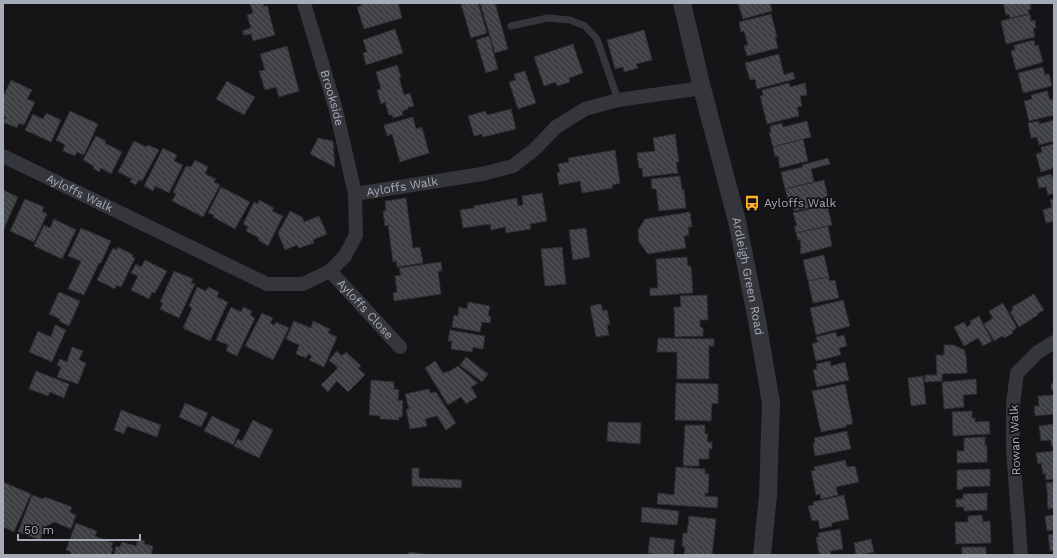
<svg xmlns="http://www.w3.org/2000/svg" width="1057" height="558" viewBox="0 0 1057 558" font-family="'Work Sans',sans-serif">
	<defs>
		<pattern id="building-back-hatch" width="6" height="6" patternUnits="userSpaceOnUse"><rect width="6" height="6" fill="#3f4044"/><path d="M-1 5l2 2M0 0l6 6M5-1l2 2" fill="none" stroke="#58595d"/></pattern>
	</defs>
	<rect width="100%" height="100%" fill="#151517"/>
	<path fill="url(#building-back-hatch)" stroke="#2e2e33" d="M 250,3 L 263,3 L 264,7 L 267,5 L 275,35 L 253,41 L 251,34 L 244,35 L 242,31 L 251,28 L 247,15 L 253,13 Z
		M 361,3 L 398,3 L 402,18 L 364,29 L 357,7 L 361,6 Z
		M 465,3 L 478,3 L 487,33 L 471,38 L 461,4 Z
		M 480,3 L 495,3 L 508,49 L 495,53 Z
		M 738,3 L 770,3 L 772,11 L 743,19 Z
		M 1003,3 L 1030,3 L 1031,9 L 1028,10 L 1029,14 L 1010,18 L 1009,14 L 1006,15 Z
		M 771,14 L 777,37 L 775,37 L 778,48 L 747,56 L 744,46 L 748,45 L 744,31 L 741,32 L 739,22 Z
		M 1030,14 L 1031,21 L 1035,20 L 1036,28 L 1033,28 L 1035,37 L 1006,44 L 1001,21 Z
		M 395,29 L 403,53 L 366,65 L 363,53 L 367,52 L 363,40 Z
		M 644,30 L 652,60 L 636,64 L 638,68 L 624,72 L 623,67 L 615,69 L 607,40 Z
		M 489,36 L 498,69 L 486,73 L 476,40 Z
		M 1034,40 L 1035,46 L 1038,45 L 1043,62 L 1016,70 L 1011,51 L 1015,50 L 1014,45 Z
		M 573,44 L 583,73 L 569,78 L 570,82 L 557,86 L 556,82 L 544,86 L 534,57 Z
		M 287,46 L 299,91 L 279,97 L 276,87 L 265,90 L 259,71 L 265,70 L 260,54 Z
		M 779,54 L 784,75 L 793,72 L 795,79 L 757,89 L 755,79 L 750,80 L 745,63 Z
		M 397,65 L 401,77 L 399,78 L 404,95 L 410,93 L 414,106 L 408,107 L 408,109 L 402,111 L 403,115 L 393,118 L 392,115 L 389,115 L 385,102 L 381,104 L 377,90 L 381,89 L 376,72 Z
		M 1043,67 L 1045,75 L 1049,74 L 1052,86 L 1023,93 L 1018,73 Z
		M 525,71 L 536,103 L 518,109 L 509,82 L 516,80 L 514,74 Z
		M 11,80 L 32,90 L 27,99 L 35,102 L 24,125 L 19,123 L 17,128 L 3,122 L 6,117 L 3,116 L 3,97 Z
		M 227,81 L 255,97 L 244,115 L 216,99 Z
		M 789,83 L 790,87 L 805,83 L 807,95 L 800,96 L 802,106 L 797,107 L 799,116 L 767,124 L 760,96 L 763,96 L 762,90 Z
		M 1047,91 L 1050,100 L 1054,99 L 1054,107 L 1053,107 L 1054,115 L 1029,121 L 1024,101 L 1032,99 L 1031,95 Z
		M 511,109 L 516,129 L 483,137 L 482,134 L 474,136 L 468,116 L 485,111 L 487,115 Z
		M 70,111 L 98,124 L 84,155 L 77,152 L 75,156 L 63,151 L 65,145 L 56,140 Z
		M 46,113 L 61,120 L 51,142 L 25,130 L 33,114 L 43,119 Z
		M 413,117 L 416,129 L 422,127 L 429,153 L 400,162 L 392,134 L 387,136 L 384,125 Z
		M 1054,120 L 1054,141 L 1039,145 L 1037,137 L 1031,138 L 1028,123 L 1039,121 L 1039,124 Z
		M 807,121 L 811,137 L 773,147 L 769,132 L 771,132 L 770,126 L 782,123 L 783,127 Z
		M 675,134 L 679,162 L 676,162 L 678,173 L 643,177 L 642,168 L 639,168 L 637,153 L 655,151 L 653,138 Z
		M 96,136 L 106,141 L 105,143 L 122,152 L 111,174 L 101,168 L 99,172 L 93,168 L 94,166 L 83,160 Z
		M 318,138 L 333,141 L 335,167 L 310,154 Z
		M 803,139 L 808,161 L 780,168 L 778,156 L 775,157 L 773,147 Z
		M 134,141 L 146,147 L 148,145 L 159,150 L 142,181 L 139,180 L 136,185 L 130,182 L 132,179 L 118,172 Z
		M 1054,144 L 1054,168 L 1041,172 L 1036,154 L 1042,152 L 1041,147 Z
		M 163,148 L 177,155 L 174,161 L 183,165 L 169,193 L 155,186 L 153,191 L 144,186 Z
		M 615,150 L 620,183 L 612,185 L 613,188 L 582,193 L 580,181 L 559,185 L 557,173 L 560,172 L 558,164 L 569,162 L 568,158 Z
		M 828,158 L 830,164 L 811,169 L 814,182 L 785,189 L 781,172 L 803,167 L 802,165 Z
		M 195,160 L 208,167 L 205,174 L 216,179 L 214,182 L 220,185 L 203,217 L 172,201 L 176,194 L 173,192 L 186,166 L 191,167 Z
		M 1051,174 L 1052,177 L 1054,177 L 1054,193 L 1048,195 L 1046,187 L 1039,188 L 1037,178 Z
		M 680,176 L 682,190 L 684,190 L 686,208 L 659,211 L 656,189 L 652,189 L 651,179 Z
		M 824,180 L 828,197 L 812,201 L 813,207 L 794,211 L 791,198 L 788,199 L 785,189 Z
		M 221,187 L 250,202 L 235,229 L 213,217 L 214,215 L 208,213 Z
		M 3,190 L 18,197 L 3,231 Z
		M 542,193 L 547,221 L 530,224 L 531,229 L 506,233 L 505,227 L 491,230 L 490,224 L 463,228 L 460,210 L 474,208 L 474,206 L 517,198 L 518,206 L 523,205 L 522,196 Z
		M 406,198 L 413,248 L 420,247 L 423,263 L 397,267 L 396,261 L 393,262 L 388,225 L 385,226 L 383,211 L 386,211 L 385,201 Z
		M 25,199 L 44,207 L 42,211 L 47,214 L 34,242 L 10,231 Z
		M 1054,199 L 1054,221 L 1046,223 L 1043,210 L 1052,207 L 1050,200 Z
		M 259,200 L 274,208 L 272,211 L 283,216 L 268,246 L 258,240 L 259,238 L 246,231 L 248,227 L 243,224 L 254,202 L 258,204 Z
		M 827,205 L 832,225 L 796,233 L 794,226 L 797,226 L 793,213 Z
		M 290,211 L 302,217 L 304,222 L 319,216 L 327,234 L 313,240 L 314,243 L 299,248 L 297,245 L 285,250 L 278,233 Z
		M 690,212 L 692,227 L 688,227 L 689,235 L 684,236 L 686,248 L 648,254 L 639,242 L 638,230 L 645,219 Z
		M 54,219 L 76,230 L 62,259 L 34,246 L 44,225 L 50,228 Z
		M 828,226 L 832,246 L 801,254 L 800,248 L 801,248 L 800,240 L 798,240 L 796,233 Z
		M 81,228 L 111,241 L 101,263 L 99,263 L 84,295 L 68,289 L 81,261 L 68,256 Z
		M 586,228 L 590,257 L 573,260 L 569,230 Z
		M 118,247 L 133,255 L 132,257 L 135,258 L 121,287 L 116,285 L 115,289 L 97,280 L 113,248 L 117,250 Z
		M 562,247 L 566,284 L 545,286 L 541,249 Z
		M 824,255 L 829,277 L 808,281 L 803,260 Z
		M 687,257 L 688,266 L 691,266 L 693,293 L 650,296 L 650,288 L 658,288 L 656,259 Z
		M 145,260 L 167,271 L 155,293 L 152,292 L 149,299 L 131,290 L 138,276 L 131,273 L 136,264 L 141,267 Z
		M 441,262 L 442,271 L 438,271 L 441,294 L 394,301 L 393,293 L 397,292 L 395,276 L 401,275 L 399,268 Z
		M 174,271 L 193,279 L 191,283 L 195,284 L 179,318 L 160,309 L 163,303 L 160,302 Z
		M 829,277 L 829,281 L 835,280 L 839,298 L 813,303 L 808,281 Z
		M 197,287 L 206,291 L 208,287 L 219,292 L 217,297 L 228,302 L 210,341 L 183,328 L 192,308 L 189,306 Z
		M 59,292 L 80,301 L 69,326 L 59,321 L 60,319 L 49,314 Z
		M 1034,294 L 1044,310 L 1037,314 L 1038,315 L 1019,327 L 1010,312 L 1013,310 L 1012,307 Z
		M 707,295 L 708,320 L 700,320 L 700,327 L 703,328 L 703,336 L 675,337 L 674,307 L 681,307 L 680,296 Z
		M 843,300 L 850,326 L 816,335 L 810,308 Z
		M 468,302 L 490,306 L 488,315 L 491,317 L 490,323 L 482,322 L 480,332 L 452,327 L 454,315 L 458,316 L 459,307 L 467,309 Z
		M 1003,303 L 1017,328 L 1012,331 L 1013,333 L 1004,338 L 1002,336 L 994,341 L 984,324 L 993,318 L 989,311 Z
		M 601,304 L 603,311 L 607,310 L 610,324 L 607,325 L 609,335 L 596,337 L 590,306 Z
		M 231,307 L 241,312 L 243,307 L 252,311 L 250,315 L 255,318 L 237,356 L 226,351 L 228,345 L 216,340 Z
		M 262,313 L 273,318 L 270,323 L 274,325 L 276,322 L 289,328 L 273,360 L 245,346 Z
		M 979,316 L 992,341 L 983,346 L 978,338 L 964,346 L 954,327 L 964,322 L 967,327 L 971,324 L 970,321 Z
		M 294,321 L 311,328 L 313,321 L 330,329 L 328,333 L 337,337 L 324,367 L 309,360 L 312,356 L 308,354 L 306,358 L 296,354 L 299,345 L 286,339 Z
		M 55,325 L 66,330 L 52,362 L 29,352 L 38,331 L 51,337 Z
		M 450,330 L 485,336 L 483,349 L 473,347 L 472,352 L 451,349 L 452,341 L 448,341 Z
		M 836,332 L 837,337 L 844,335 L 847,346 L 839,348 L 841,355 L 816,361 L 812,344 L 818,342 L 816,337 Z
		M 658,338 L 714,339 L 714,346 L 709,346 L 709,379 L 677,379 L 677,352 L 657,352 Z
		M 944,345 L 954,345 L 964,350 L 966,355 L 967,373 L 942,374 L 942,381 L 925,382 L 925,375 L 937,375 L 936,355 L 944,355 Z
		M 72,347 L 83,351 L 79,360 L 86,363 L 78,384 L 57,377 L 61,367 L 57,365 L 60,359 L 67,362 Z
		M 337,351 L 342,356 L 346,352 L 361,366 L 358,368 L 365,375 L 348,392 L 337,381 L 328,392 L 321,385 L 338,368 L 329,360 Z
		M 466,357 L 488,374 L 482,382 L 460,365 Z
		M 435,361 L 443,373 L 450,371 L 458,366 L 478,383 L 471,387 L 477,397 L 466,404 L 461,397 L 448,405 L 425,368 Z
		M 830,361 L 831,366 L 845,362 L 849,380 L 817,387 L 813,370 L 817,369 L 816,364 Z
		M 36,371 L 69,384 L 64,398 L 50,392 L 48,396 L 29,389 Z
		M 923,376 L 926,404 L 911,406 L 908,378 Z
		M 976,379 L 977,394 L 963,395 L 964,407 L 944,409 L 942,382 Z
		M 371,380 L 394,382 L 394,389 L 399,390 L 398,400 L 403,401 L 402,417 L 399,417 L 399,420 L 380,419 L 380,416 L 369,415 Z
		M 676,383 L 718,384 L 718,404 L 712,403 L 711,421 L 675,420 Z
		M 1054,383 L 1054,391 L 1052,391 L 1051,384 Z
		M 845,384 L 853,424 L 846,425 L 846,427 L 821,432 L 812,391 Z
		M 429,389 L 430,393 L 436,392 L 456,423 L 446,430 L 437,416 L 425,419 L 427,426 L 410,429 L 406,409 L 409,409 L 405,394 Z
		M 1054,395 L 1054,414 L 1035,416 L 1034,406 L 1039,406 L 1038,396 Z
		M 185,403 L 208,413 L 201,427 L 179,417 Z
		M 121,410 L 161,425 L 157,437 L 127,426 L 124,434 L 114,430 Z
		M 972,411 L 972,418 L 975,418 L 975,422 L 989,421 L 990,434 L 953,436 L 952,412 Z
		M 212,416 L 240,430 L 233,445 L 204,431 Z
		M 253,420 L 273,430 L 259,458 L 234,446 L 238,439 L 242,441 Z
		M 608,422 L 641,423 L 640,444 L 607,441 Z
		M 1054,424 L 1054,446 L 1051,446 L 1051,440 L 1041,441 L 1039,426 Z
		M 685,425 L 705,425 L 705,434 L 708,434 L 707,442 L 712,442 L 712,449 L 709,449 L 709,459 L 699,459 L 699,466 L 683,466 Z
		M 847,431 L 851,449 L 815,456 L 813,444 L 815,443 L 814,438 Z
		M 985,437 L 985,445 L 987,446 L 987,462 L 957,463 L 957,451 L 964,451 L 964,438 Z
		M 1054,451 L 1054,479 L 1046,480 L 1045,473 L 1043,474 L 1041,463 L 1038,464 L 1036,453 Z
		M 845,460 L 847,467 L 855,466 L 859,482 L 836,487 L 838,495 L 821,499 L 820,494 L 816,495 L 811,471 L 815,470 L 814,467 Z
		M 676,467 L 705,469 L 705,474 L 709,474 L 708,493 L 705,493 L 705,496 L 718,497 L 717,508 L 657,504 L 658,493 L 674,495 Z
		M 412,468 L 419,468 L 419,478 L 462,480 L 461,488 L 412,486 Z
		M 990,469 L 990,486 L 963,487 L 963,489 L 957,490 L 957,470 Z
		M 3,482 L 31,494 L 14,532 L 3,527 Z
		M 1054,482 L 1054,508 L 1048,509 L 1047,498 L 1048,498 L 1046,483 Z
		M 987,493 L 987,510 L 964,511 L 964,507 L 956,507 L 956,499 L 963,499 L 963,494 Z
		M 32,495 L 43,499 L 45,497 L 72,507 L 70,512 L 76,515 L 71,529 L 54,522 L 45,527 L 40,540 L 18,532 Z
		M 844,495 L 849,519 L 832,523 L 832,526 L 820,529 L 818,520 L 812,521 L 808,506 L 814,505 L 813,502 Z
		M 642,507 L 679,511 L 677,525 L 641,522 Z
		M 982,515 L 983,522 L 990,521 L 991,543 L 956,544 L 955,522 L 968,522 L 968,516 Z
		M 1054,515 L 1054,530 L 1047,531 L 1045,516 Z
		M 689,516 L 716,519 L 712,555 L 684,555 L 685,547 L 682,546 L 683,533 L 687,533 Z
		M 76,523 L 97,531 L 95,536 L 113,543 L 111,548 L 113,548 L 111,555 L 70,555 L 71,552 L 66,550 Z
		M 840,529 L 843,549 L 830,551 L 831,555 L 821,555 L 821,553 L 819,554 L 816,537 L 819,537 L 818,533 Z
		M 1054,534 L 1054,551 L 1050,551 L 1048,535 Z
		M 650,537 L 675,540 L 673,555 L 658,555 L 648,553 Z
		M 138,539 L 145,541 L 144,544 L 153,546 L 151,555 L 114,555 L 116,546 L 120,547 L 122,542 L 136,546 Z
		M 871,539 L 874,552 L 861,555 L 856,555 L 854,543 Z
		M 962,547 L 986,547 L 986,555 L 962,555 Z
		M 409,552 L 430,555 L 409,555 Z"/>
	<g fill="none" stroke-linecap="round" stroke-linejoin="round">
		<path stroke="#35363c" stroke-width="7" d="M 511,26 L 548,18 L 570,20 L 585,26 L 597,39 L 618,100"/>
		<g stroke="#35363c" stroke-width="14">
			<path id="s1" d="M 304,3 L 336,110 L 355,194"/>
			<path id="s2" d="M 3,156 L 267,284 L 303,284 L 330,271 L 345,256 L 356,235 L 355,194 L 482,174 L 513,166 L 535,149 L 556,127 L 585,109 L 618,100 L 702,88"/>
			<path id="s3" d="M 330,271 L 400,347"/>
			<path d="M 1021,555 L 1013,450 L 1013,404 L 1017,373 L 1038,352 L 1054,342"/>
		</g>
		<path stroke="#35363c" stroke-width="18" id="s4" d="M 682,3 L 702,88 L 737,221 L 757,320 L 771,403 L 768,495 L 762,555"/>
	</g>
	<defs>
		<g id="bus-bare" transform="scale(1.2)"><path d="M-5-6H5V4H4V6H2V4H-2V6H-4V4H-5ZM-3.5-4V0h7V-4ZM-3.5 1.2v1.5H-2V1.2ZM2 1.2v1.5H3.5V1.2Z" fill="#fbb228" stroke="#101012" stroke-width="2.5" paint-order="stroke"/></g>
	</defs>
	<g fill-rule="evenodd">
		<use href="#bus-bare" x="752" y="203"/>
	</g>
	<g text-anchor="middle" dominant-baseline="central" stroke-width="3.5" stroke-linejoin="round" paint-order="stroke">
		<g font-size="12" fill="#a6abb8" stroke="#101012">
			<text stroke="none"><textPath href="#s1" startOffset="99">Brookside</textPath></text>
			<text stroke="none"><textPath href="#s2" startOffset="493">Ayloffs Walk</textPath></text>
			<text stroke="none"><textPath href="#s2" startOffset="85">Ayloffs Walk</textPath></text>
			<text stroke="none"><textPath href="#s4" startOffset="281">Ardleigh Green Road</textPath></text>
			<text stroke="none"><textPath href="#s3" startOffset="52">Ayloffs Close</textPath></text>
			<text transform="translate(1015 440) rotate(-92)">Rowan Walk</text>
		</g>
		<g font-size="12" fill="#a6abb8" stroke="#101012" text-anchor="start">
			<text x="764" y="203">Ayloffs Walk</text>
		</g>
	</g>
	<rect width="1057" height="558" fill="none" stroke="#a6abb8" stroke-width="8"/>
	<path d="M18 534v6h122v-6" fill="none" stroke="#a6abb8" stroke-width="2"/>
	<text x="24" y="534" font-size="12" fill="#a6abb8" stroke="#101012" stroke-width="3" paint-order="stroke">50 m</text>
</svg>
